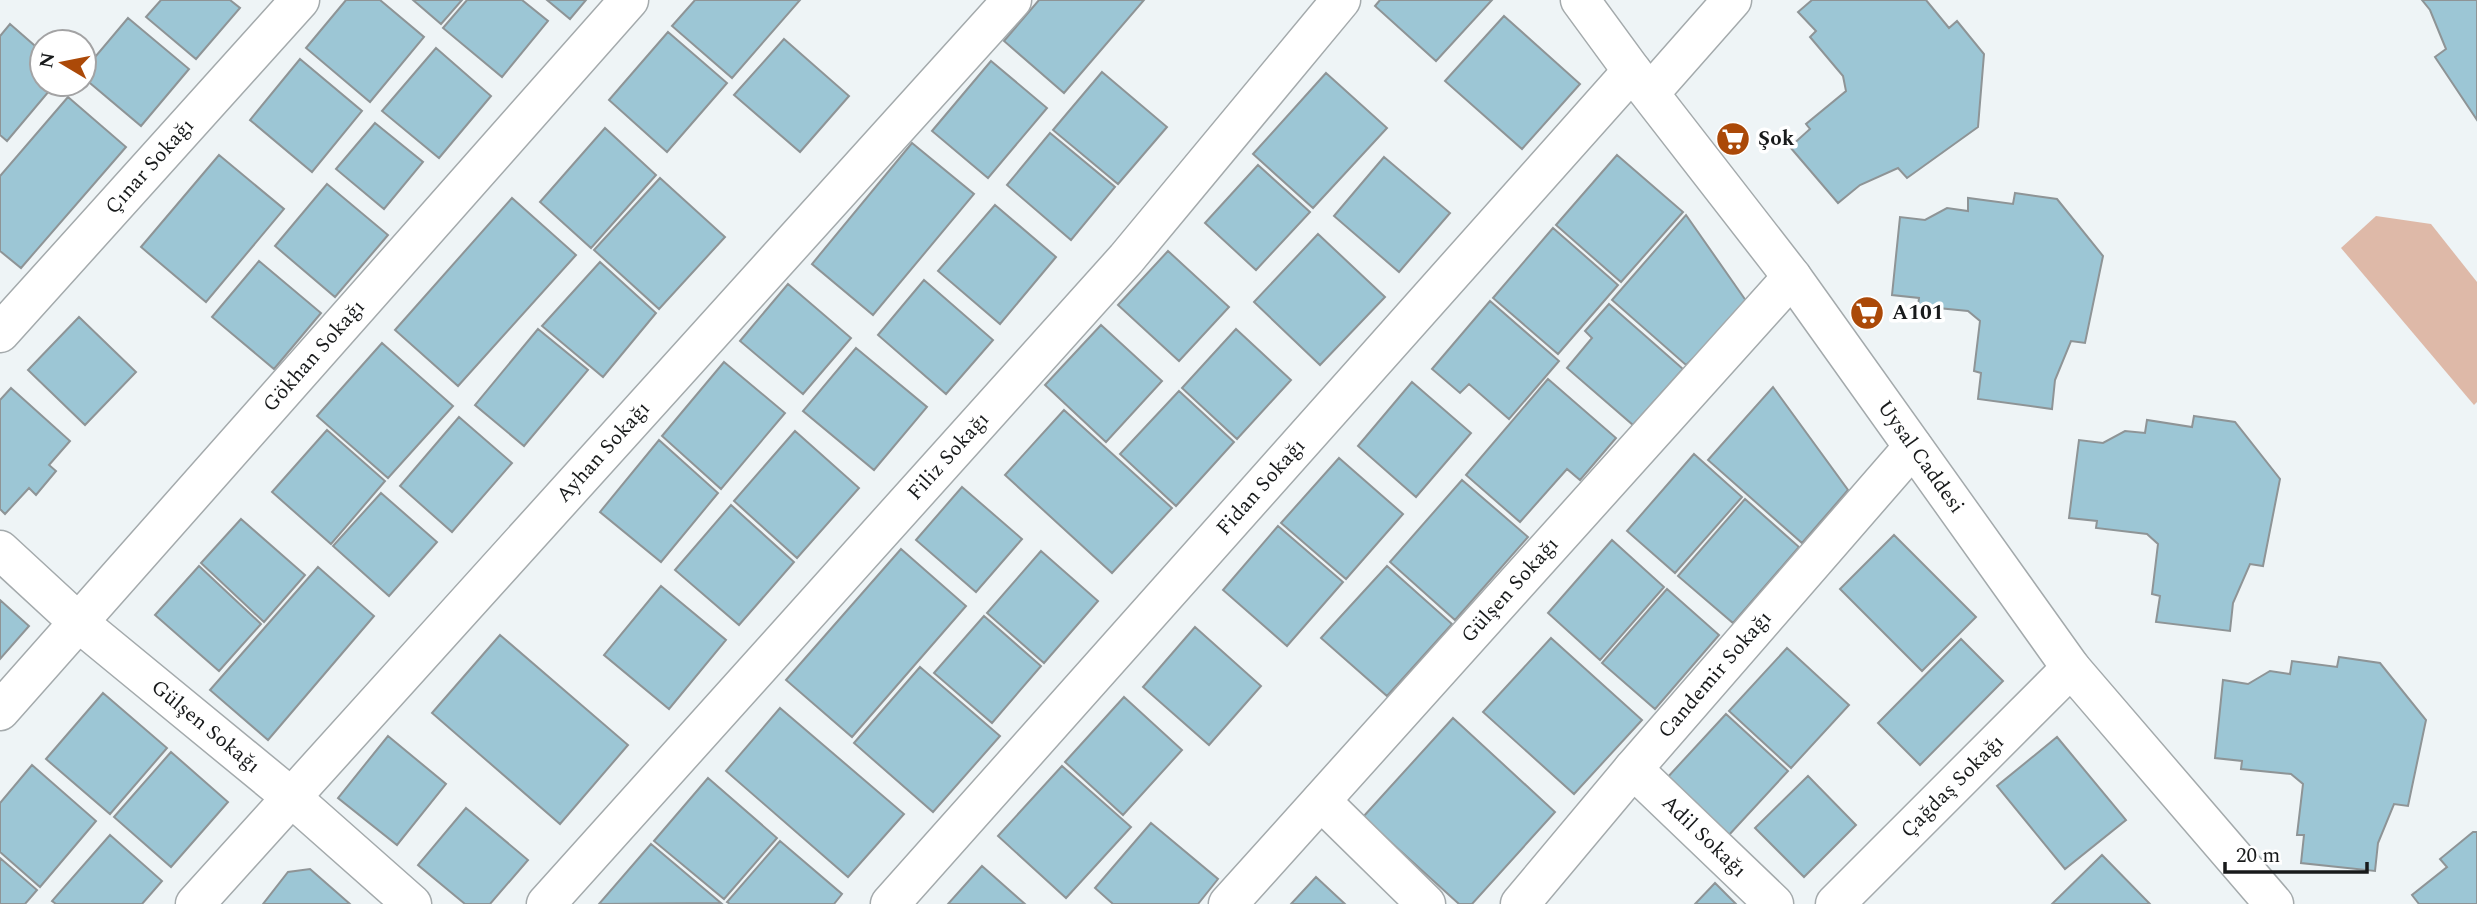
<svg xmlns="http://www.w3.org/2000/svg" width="2477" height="904" viewBox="0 0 2477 904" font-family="Spectral,serif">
	<rect width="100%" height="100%" fill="#eef4f6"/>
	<path fill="#deb9a8" d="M 2376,216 L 2431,224 L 2477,282 L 2477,402 L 2474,405 L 2341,248 Z"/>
	<path fill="#9cc6d5" stroke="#8e9496" stroke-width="2" d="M 161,0 L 230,0 L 240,8 L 196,59 L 146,17 Z
		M 346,0 L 380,0 L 424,37 L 370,102 L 306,48 Z
		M 413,0 L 462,0 L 441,24 Z
		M 467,0 L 522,0 L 548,21 L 502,77 L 443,28 Z
		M 547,0 L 586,0 L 570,19 Z
		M 695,0 L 800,0 L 732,78 L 672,26 Z
		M 1039,0 L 1144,0 L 1064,93 L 1004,41 Z
		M 1380,0 L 1492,0 L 1436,61 L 1375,6 Z
		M 1812,0 L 1926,0 L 1949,28 L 1957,21 L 1984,54 L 1978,127 L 1907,178 L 1898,168 L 1860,185 L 1838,203 L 1790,147 L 1810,129 L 1806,124 L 1846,91 L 1843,76 L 1810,37 L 1816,31 L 1798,12 Z
		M 2422,0 L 2477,0 L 2477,120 L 2435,57 L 2446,49 L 2430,10 Z
		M 1504,16 L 1580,84 L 1522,149 L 1445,81 Z
		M 128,18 L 189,69 L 141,126 L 84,78 L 84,70 Z
		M 10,24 L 42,52 L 42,84 L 55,84 L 7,141 L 0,135 L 0,36 Z
		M 668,32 L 727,83 L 667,152 L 609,100 Z
		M 784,39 L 849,96 L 800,152 L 734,95 Z
		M 436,48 L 491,96 L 439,158 L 382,111 Z
		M 300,59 L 362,111 L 312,172 L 250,120 Z
		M 991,61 L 1047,108 L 988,178 L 932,131 Z
		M 1102,72 L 1167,127 L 1118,184 L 1053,130 Z
		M 1326,73 L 1387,128 L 1313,208 L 1253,154 Z
		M 68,97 L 126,147 L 21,268 L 0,251 L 0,176 Z
		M 375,123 L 423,162 L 384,209 L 336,169 Z
		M 605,128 L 656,175 L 591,248 L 540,202 Z
		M 1050,133 L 1115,187 L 1071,240 L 1007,185 Z
		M 912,143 L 974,194 L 873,315 L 812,264 Z
		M 219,155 L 284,209 L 206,302 L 141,247 Z
		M 1617,155 L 1683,212 L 1621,282 L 1556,225 Z
		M 1384,157 L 1450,213 L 1399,272 L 1334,216 Z
		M 1258,165 L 1310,212 L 1256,270 L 1205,223 Z
		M 660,178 L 725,237 L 659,309 L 594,250 Z
		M 327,184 L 388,235 L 335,297 L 275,246 Z
		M 2015,193 L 2057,199 L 2103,256 L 2085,343 L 2071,341 L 2055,380 L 2052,409 L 1978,399 L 1981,373 L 1974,371 L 1980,321 L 1968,311 L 1918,306 L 1919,298 L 1892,295 L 1900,217 L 1925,220 L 1947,208 L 1968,211 L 1968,198 L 2013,204 Z
		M 512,198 L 576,255 L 458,386 L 395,330 Z
		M 995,205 L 1056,257 L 1000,324 L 938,271 Z
		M 1686,215 L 1749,305 L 1686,365 L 1612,300 Z
		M 1553,228 L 1618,285 L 1558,354 L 1493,298 Z
		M 1318,234 L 1385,297 L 1320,365 L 1254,302 Z
		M 1168,251 L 1229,307 L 1179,361 L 1118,305 Z
		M 259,261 L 321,313 L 274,369 L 212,317 Z
		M 600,262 L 656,313 L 603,377 L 542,326 Z
		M 924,280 L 993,340 L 946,394 L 878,335 Z
		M 788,284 L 851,338 L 803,394 L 740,341 Z
		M 1490,301 L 1559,361 L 1509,419 L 1469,384 L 1460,393 L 1432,369 Z
		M 1609,304 L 1683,369 L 1633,425 L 1567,368 L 1592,338 L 1585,331 Z
		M 79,317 L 136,372 L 85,425 L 28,370 Z
		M 1101,325 L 1162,381 L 1106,442 L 1045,385 Z
		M 538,329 L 588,370 L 524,446 L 475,405 Z
		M 1236,329 L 1291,380 L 1237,439 L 1182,388 Z
		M 382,343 L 453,406 L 388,478 L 317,416 Z
		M 856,348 L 927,407 L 874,470 L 803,411 Z
		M 724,362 L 785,413 L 721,489 L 662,436 Z
		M 1548,379 L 1616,438 L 1580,480 L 1567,469 L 1520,522 L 1466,475 Z
		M 1412,382 L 1471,433 L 1416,497 L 1358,446 Z
		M 1773,387 L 1848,490 L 1802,543 L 1708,460 Z
		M 11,388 L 70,441 L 49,465 L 56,471 L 36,495 L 29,488 L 5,514 L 0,509 L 0,400 Z
		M 1179,391 L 1234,442 L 1176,506 L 1120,454 Z
		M 1064,410 L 1172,508 L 1112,573 L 1005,475 Z
		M 2194,416 L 2235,422 L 2280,479 L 2263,566 L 2250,564 L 2233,603 L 2230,631 L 2156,622 L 2160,596 L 2152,594 L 2158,544 L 2147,534 L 2096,528 L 2097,521 L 2069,518 L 2079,440 L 2103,443 L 2125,431 L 2145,433 L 2147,420 L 2192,427 Z
		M 459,417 L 512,463 L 452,532 L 400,486 Z
		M 327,430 L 385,481 L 331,544 L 272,492 Z
		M 795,431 L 859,488 L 797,558 L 734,501 Z
		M 659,440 L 718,493 L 661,562 L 600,512 Z
		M 1694,454 L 1742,497 L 1675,573 L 1627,531 Z
		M 1339,458 L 1403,514 L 1346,579 L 1281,523 Z
		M 1462,480 L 1528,537 L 1455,620 L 1390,562 Z
		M 962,487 L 1022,539 L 976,592 L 916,540 Z
		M 381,493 L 437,542 L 389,596 L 333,546 Z
		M 1745,499 L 1799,547 L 1733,623 L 1678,576 Z
		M 731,505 L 794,562 L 739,625 L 675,570 Z
		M 241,519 L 305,575 L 264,622 L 201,563 Z
		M 1278,526 L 1343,582 L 1287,646 L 1223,590 Z
		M 1894,535 L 1976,617 L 1922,671 L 1840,589 Z
		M 1612,540 L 1664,587 L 1600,660 L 1548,613 Z
		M 901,549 L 966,606 L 852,737 L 786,680 Z
		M 1041,551 L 1098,601 L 1044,663 L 987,613 Z
		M 199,566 L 261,624 L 219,671 L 155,615 Z
		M 1387,566 L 1452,624 L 1387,696 L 1321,638 Z
		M 318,567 L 374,616 L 268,740 L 210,690 Z
		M 661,586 L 726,640 L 669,709 L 604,655 Z
		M 1667,589 L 1719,635 L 1655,709 L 1602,663 Z
		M 0,600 L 29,626 L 0,659 Z
		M 984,616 L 1041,666 L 992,723 L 934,673 Z
		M 1195,627 L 1261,686 L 1209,745 L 1143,687 Z
		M 500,635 L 628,745 L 560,824 L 432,713 Z
		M 1551,638 L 1642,720 L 1574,794 L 1483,712 Z
		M 1961,639 L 2003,681 L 1920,765 L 1878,723 Z
		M 1787,648 L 1849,705 L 1791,768 L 1729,711 Z
		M 2339,657 L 2380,663 L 2426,720 L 2408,806 L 2394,804 L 2378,843 L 2375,871 L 2301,863 L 2304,835 L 2297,835 L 2303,784 L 2291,774 L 2241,769 L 2242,761 L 2215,758 L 2223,680 L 2248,684 L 2270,671 L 2290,674 L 2292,661 L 2337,667 Z
		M 920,667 L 1000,736 L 933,812 L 854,743 Z
		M 103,693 L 167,748 L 110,814 L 46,759 Z
		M 1124,697 L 1182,750 L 1123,815 L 1065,762 Z
		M 780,708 L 904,814 L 848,877 L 726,771 Z
		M 1726,714 L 1788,771 L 1728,836 L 1666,779 Z
		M 1453,718 L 1555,812 L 1472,904 L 1459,904 L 1363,817 Z
		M 388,736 L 446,784 L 397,845 L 338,798 Z
		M 2057,737 L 2126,820 L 2065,869 L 1997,786 Z
		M 171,752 L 228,802 L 171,867 L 114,817 Z
		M 32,765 L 96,821 L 40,887 L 0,852 L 0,803 Z
		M 1062,766 L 1131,827 L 1066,898 L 998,836 Z
		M 1808,776 L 1856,825 L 1804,877 L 1755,828 Z
		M 708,778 L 777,838 L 724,899 L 654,841 Z
		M 466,808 L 528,860 L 490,904 L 465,904 L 418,865 Z
		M 1151,823 L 1218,879 L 1198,904 L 1113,904 L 1095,888 Z
		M 2473,832 L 2477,832 L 2477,904 L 2419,904 L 2412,895 L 2447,867 L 2440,859 Z
		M 110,835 L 162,881 L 142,904 L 56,904 L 52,901 Z
		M 780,841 L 842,894 L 834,904 L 730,904 L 727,902 Z
		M 651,844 L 721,903 L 599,904 Z
		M 2102,855 L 2150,904 L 2052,904 Z
		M 0,858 L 37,890 L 25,904 L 0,904 Z
		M 982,866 L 1025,904 L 948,904 Z
		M 310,869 L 350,904 L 263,904 L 288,872 Z
		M 1316,877 L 1345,904 L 1291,904 Z
		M 1715,883 L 1736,904 L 1695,904 Z"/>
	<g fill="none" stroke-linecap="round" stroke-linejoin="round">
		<g stroke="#a4aaac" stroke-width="41">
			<g id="street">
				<path d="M 1650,93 L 1732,0"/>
				<path id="s1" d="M 0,333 L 300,0"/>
				<path id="s2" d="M 0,550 L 78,622 L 291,797 L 412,904"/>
				<path id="s3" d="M 0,711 L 629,0"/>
				<path id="s4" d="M 1633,769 L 1774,904"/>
				<path d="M 1321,801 L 1426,904"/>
				<path id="s5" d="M 195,904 L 1012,0"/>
				<path id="s6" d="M 546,904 L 1126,259 L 1341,0"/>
				<path id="s7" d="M 890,904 L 1632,71"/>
				<path id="s8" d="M 1228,904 L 1792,277"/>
				<path id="s9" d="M 1520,904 L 1633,769 L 1913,447"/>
				<path id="s10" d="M 1835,904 L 2071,668"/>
			</g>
		</g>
		<g stroke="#a4aaac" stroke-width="41">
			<g id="secondary">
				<path id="s11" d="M 1580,0 L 1632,71 L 1792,277 L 2071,668 L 2274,904"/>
			</g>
		</g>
		<use href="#street" stroke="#fff" stroke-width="38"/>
		<use href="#secondary" stroke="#fff" stroke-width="38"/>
	</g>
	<defs>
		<g id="supermarket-disc" transform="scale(1.75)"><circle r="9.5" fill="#ab4908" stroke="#fff"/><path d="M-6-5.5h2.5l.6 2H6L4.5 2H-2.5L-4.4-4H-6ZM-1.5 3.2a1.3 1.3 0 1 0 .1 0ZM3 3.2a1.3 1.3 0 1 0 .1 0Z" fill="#fff"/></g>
	</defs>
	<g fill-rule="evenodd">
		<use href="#supermarket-disc" x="1733" y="139"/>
		<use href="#supermarket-disc" x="1867" y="313"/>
	</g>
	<g text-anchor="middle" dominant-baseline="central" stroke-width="7" stroke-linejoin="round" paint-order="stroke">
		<g font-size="21" font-weight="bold" fill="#181a1b" stroke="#fff" text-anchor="start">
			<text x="1758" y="139">Şok</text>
			<text x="1892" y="313">A101</text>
		</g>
		<g font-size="21" fill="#181a1b" stroke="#fff">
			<text stroke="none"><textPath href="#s1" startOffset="224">Çınar Sokağı</textPath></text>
			<text stroke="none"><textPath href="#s3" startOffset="474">Gökhan Sokağı</textPath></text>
			<text stroke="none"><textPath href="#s5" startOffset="609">Ayhan Sokağı</textPath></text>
			<text stroke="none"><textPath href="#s6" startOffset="602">Filiz Sokağı</textPath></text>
			<text stroke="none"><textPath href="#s11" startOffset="570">Uysal Caddesi</textPath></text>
			<text stroke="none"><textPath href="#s7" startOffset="558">Fidan Sokağı</textPath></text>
			<text stroke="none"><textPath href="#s8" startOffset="422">Gülşen Sokağı</textPath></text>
			<text stroke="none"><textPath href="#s9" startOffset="301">Candemir Sokağı</textPath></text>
			<text stroke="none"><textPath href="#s2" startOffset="271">Gülşen Sokağı</textPath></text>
			<text stroke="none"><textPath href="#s10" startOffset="166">Çağdaş Sokağı</textPath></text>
			<text stroke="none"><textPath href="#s4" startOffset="98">Adil Sokağı</textPath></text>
		</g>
	</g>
	<g transform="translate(63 63) rotate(280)"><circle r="33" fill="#ffffff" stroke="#a3a3a4" stroke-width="2"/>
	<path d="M0-5L12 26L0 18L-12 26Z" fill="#ab4908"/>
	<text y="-10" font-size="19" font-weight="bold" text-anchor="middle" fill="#181a1b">N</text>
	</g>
	<path d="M2225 862v10h142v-10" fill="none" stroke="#181a1b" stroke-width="3.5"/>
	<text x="2236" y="862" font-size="21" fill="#181a1b" stroke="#ffffff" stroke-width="5" paint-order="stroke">20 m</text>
</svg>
